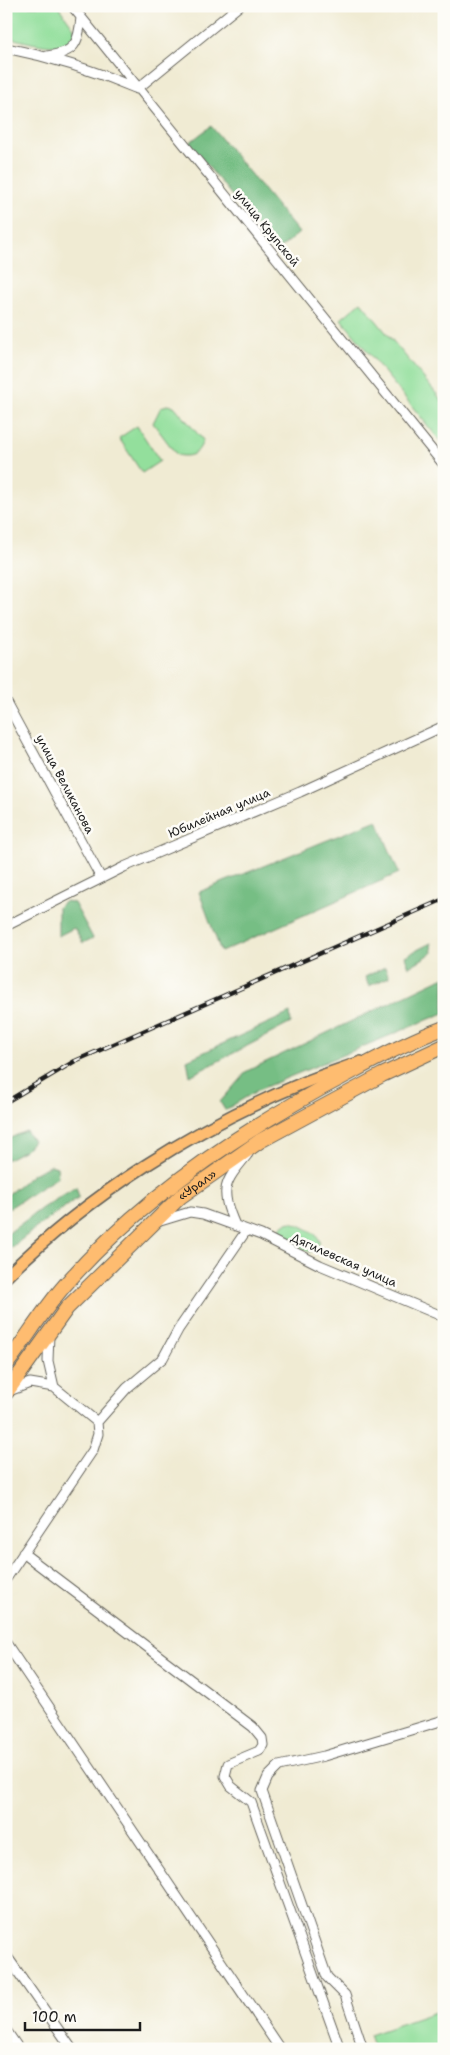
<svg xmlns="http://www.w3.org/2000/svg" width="450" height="2055" viewBox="0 0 450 2055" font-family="'Shantell Sans',sans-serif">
	<rect width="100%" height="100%" fill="#fdfcf7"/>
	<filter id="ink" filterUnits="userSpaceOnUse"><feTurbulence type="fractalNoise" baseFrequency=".02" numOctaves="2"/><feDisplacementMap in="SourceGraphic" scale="10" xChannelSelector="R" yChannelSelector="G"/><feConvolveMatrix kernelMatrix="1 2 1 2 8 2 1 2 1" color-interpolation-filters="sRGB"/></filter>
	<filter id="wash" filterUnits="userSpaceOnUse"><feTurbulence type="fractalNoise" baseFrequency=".0096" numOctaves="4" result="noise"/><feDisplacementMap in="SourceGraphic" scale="20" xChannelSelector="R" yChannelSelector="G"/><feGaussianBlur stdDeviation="1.12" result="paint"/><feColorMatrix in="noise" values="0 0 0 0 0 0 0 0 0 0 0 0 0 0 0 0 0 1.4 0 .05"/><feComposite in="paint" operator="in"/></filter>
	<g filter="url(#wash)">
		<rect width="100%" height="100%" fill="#f0ebd3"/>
		<path fill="#93df9c" stroke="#587e5c" d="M 6,6 L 58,6 L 75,30 C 74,34 74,38 71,41 C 59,53 21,40 6,37 Z
			M 361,302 L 444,403 L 444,440 L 441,442 L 341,319 Z
			M 167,405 L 174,406 L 203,440 C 199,454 191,458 177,455 L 153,423 L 161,407 Z
			M 137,426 L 160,461 L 142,473 L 119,438 Z
			M 292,1222 C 303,1227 335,1239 310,1252 C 298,1246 280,1243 280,1228 L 286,1223 Z
			M 444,2009 L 444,2049 L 374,2049 L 369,2035 Z"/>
		<path fill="#76be84" stroke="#496d50" d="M 211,126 L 299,233 L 277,251 L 189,143 Z
			M 377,820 L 399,873 L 221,952 L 199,892 Z
			M 66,901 L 74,903 L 93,938 L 83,943 L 74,928 L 58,936 L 58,907 Z
			M 431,943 L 432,953 L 409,967 L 405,956 Z
			M 385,967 L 389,977 L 369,986 L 365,977 Z
			M 444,977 L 444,1013 L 258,1090 L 225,1110 L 220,1102 L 247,1071 Z
			M 290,1013 L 291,1023 L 190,1076 L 187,1060 Z
			M 26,1131 L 33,1141 L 25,1150 L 6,1160 L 6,1140 Z
			M 51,1165 L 57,1167 L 58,1177 L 6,1210 L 6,1196 L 33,1174 Z
			M 76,1187 L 79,1197 L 41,1224 L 6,1252 L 6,1235 L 42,1208 Z"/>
	</g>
	<g filter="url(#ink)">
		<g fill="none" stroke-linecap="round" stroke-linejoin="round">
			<g stroke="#66645c" stroke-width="11">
				<path id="minor" d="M 72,6 L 444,465
					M 6,48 C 51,57 93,70 135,88
					M 47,56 C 75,53 79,43 81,17
					M 137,89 L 239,6
					M 6,702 L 101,878
					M 6,926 L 124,867 L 300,792 L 444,726
					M 157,1222 L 190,1212 L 203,1214 L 261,1235 L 320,1265 L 444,1317
					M 235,1225 C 219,1188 224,1183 248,1154
					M 49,1334 L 48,1361 L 54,1387
					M 9,1391 L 30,1383 L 54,1387 L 97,1422
					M 23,1553 L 253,1727 L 262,1738 L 263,1745 L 259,1751 L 228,1764 L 225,1776 L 231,1786 L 251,1802 L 340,2049
					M 6,1579 L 93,1450 L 98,1434 L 97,1422 L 127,1388 L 163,1358 L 178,1330 L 246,1231
					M 6,1643 L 280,2049
					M 6,1955 L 72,2049
					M 6,2030 L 19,2049
					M 363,2049 L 345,1995 L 327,1977 L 262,1791 L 268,1777 L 279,1766 L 324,1756 L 444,1720"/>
			</g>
			<g stroke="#66645c" stroke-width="14">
				<path id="major" d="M 6,1277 C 88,1195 196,1127 303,1083 C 322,1075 342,1069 361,1062"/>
			</g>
			<g stroke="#66645c" stroke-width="16">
				<g id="highway">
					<path d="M 6,1365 C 26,1339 43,1310 65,1285 C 142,1197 245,1128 348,1074 C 379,1057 411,1040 444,1028"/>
					<path id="s1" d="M 6,1393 L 67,1308 L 180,1197 L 260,1141 L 382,1075 L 444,1046"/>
				</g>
			</g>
			<use href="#minor" stroke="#fff" stroke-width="9"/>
			<use href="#major" stroke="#febc70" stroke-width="11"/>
			<use href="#highway" stroke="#febc70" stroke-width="14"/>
			<g stroke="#1c1c1c" stroke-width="4.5">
				<path id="rail" d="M 6,1102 L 75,1061 L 444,899"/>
			</g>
			<use href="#rail" stroke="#fdfcf7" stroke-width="2.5" stroke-dasharray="8" stroke-linecap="butt"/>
		</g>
	</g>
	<g text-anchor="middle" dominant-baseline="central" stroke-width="5" stroke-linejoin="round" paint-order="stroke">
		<g font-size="12" fill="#1c1c1c" stroke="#fdfcf7">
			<text transform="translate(267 228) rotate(51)">улица Крупской</text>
			<text transform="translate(65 784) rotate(62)">улица Великанова</text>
			<text transform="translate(219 813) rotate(-23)">Юбилейная улица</text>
			<text stroke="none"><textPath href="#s1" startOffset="284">«Урал»</textPath></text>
			<text transform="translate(344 1260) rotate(24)">Дягилевская улица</text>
		</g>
	</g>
	<rect width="450" height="2055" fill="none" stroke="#fdfcf7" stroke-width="25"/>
	<path d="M25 2022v8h115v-8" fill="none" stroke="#1c1c1c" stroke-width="2.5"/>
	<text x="32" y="2022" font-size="15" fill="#1c1c1c" stroke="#fdfcf7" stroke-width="4" paint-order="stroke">100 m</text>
</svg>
